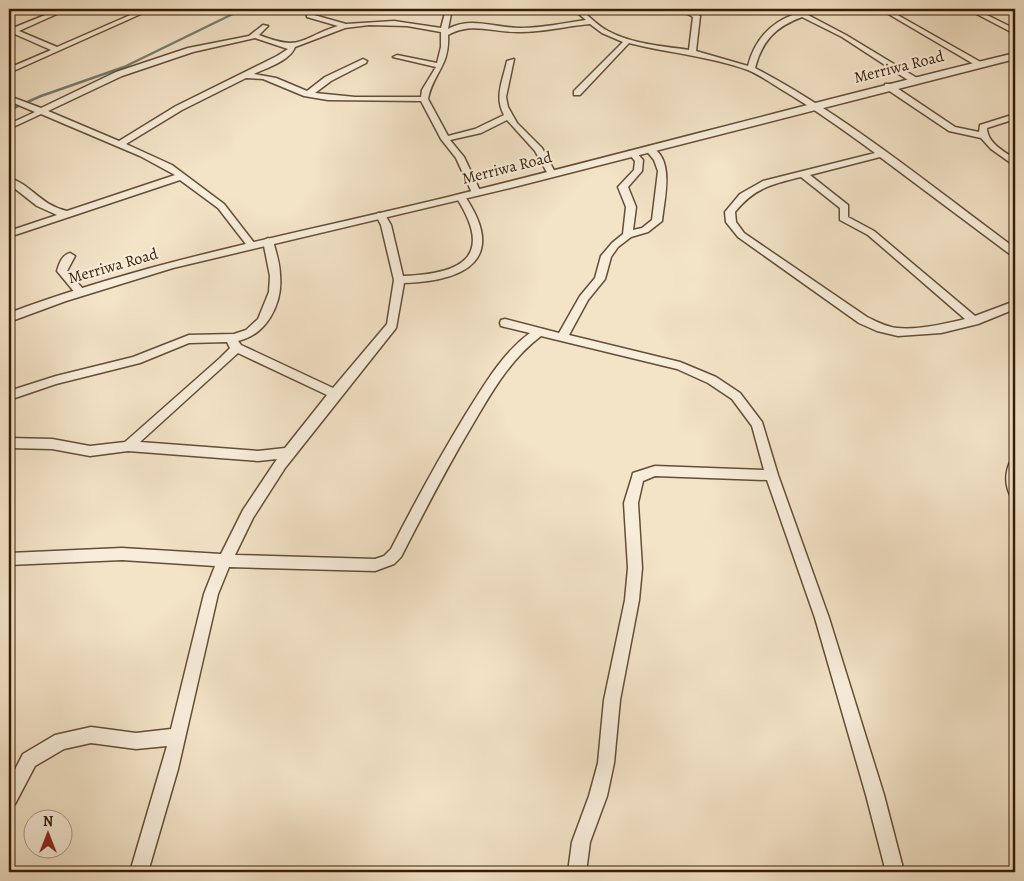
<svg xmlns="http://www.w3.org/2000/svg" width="1024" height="881" viewBox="0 0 1024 881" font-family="Alegreya,serif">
	<rect width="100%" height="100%" fill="#f3e3c7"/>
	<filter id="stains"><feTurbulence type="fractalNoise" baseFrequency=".004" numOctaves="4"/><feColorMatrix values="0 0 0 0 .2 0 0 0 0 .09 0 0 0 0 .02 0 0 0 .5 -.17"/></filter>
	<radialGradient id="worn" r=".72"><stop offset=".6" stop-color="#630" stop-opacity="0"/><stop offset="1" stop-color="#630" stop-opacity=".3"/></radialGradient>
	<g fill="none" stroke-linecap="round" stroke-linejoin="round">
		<path stroke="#747d73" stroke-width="2.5" d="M 9,110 L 41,96 L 124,67 L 243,9"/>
		<g stroke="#654e36" stroke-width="3">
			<path id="minor" d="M 60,9 L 68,9 L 19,31 L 57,47 L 144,9 L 152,9 L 9,73 L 9,68 L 51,50 L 10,32 L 9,27 L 13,28 Z
				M 314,9 L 321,9 L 314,15 L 346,24 L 394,21 L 441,28 L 446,9 L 452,9 L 448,29 C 470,16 496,28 520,28 C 542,28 564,23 586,20 L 573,9 L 580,9 C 589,16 598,26 608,31 C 632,44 662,46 689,50 L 693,17 L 688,14 L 661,9 L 690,10 L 700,16 L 696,51 L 748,66 C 758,26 790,9 829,9 L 808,15 L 846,35 L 917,78 L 917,82 L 911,82 L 842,37 L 802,17 C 775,27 762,41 755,68 C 848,117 931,186 1015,248 L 1015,256 L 1011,255 L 880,157 L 810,175 L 848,205 L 848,217 L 874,231 L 975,316 L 1015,301 L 1015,309 L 978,324 L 941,333 L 898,336 L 877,331 L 859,323 L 738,237 L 726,222 L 725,212 L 740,194 L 763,181 L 875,153 C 845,131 816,110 784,91 C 773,84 760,75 748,70 C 709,56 668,53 629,43 L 580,95 L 574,95 L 574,91 L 623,42 L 602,33 L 590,24 C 567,26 543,32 520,32 C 494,33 472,21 448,35 C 450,66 433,73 428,99 L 448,136 L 475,129 L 504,115 C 494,97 503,80 507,61 L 514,59 L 506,97 L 508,107 L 517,123 L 542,148 L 556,174 L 555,176 L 549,176 L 535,151 L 507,120 L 481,133 L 450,140 L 464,157 L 481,193 L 479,195 L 473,195 L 456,158 L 441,139 L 421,101 L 328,100 L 304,96 L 263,79 L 246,78 L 182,110 L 126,144 L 172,165 L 224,204 L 255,244 L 255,248 L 249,248 L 218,208 L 180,180 L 9,237 L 9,231 L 57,215 L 37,206 L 9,184 L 9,178 C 31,184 40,205 67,211 L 175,175 L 140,156 L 41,114 L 9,129 L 9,124 L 35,112 L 9,101 L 9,96 L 41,108 L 116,72 L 188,48 L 249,36 L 263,25 L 268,26 L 259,35 C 302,52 300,38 338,26 L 307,17 L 307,15 ZM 369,25 L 407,26 L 441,32 L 441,47 L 437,63 L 397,55 L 393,57 L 436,67 L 422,90 L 421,97 L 355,97 L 315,93 L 331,81 L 366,63 L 367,61 L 363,59 L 325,77 L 307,91 L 276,78 L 254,74 C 266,68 290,61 295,47 L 345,28 ZM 255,38 L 288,49 L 277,56 L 176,106 L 119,141 L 48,111 L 122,76 L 193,52 ZM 801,177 L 840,208 L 840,220 L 868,235 L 965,319 C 944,324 919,330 897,328 C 887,327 877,322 867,317 L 744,233 L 736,222 L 735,212 C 754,188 772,184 801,177 Z
				M 880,9 L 887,9 L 984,64 L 977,66 Z
				M 967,9 L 975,9 L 1015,29 L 1015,34 Z
				M 885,84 L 891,84 L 955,127 L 979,132 L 980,125 L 1015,114 L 1015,119 L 987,128 C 987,143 1005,152 1015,159 L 1015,166 L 991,149 L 981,138 L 949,131 L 885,88 Z
				M 649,146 C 676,157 664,199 662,221 L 648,232 L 631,237 L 618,247 L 611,257 L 605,279 L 588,300 L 569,335 L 680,362 L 716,377 L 740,393 L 762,422 L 778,475 L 829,618 L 884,795 L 904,872 L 886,872 L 866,795 L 815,618 L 767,480 L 655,476 L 643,481 L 638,503 L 642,568 L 639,600 L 620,700 L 614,763 L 607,796 L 590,842 L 586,872 L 568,872 L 572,842 L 589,796 L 598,763 L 604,700 L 625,600 L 628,568 L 624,503 L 632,477 L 633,473 L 655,466 L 764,470 L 752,426 L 732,399 L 708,383 L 677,369 L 541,336 C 509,360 490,395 470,429 C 445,471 423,514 401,557 L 394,564 L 375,571 L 229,567 L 218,594 L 178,769 L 148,872 L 130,872 L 167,746 L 136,749 L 91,743 L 64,749 L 35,766 L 15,804 L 9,807 L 9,781 L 23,754 L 55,735 L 91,727 L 136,733 L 171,729 L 204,594 L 215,566 L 122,560 L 9,565 L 9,553 L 122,548 L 221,554 L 243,510 L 277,459 L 258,461 L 128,451 L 90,456 L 52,449 L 9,448 L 9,438 L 52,439 L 90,446 L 125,442 L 220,358 L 230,348 L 227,342 L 189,343 L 140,363 L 56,384 L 9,400 L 9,391 L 56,376 L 133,357 L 189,335 L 234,334 L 246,330 L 258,319 L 269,292 L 270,276 L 263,241 L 268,238 L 273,241 C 276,252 280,264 280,275 C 283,304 266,335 238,341 L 241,345 L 333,388 L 387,324 L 394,280 L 381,225 L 376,215 L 378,213 L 384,213 L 391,225 L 403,276 C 462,274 495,257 456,197 L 461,194 L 464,195 C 508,259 466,281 404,283 L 396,328 L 285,468 L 253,518 L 235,555 L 375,559 L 384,556 L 391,549 C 414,504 438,460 464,417 C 483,387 501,354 530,333 L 501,326 L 500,323 L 501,320 L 505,319 L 559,333 L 580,296 L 595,278 L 601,256 L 612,243 L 623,234 L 626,207 L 618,187 L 634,170 L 635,161 L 628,153 L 629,151 L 635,151 L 643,160 L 642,171 L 628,187 L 636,207 L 633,230 L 642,228 L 652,220 L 658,171 L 654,160 L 645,149 ZM 238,353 L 327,395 L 285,448 L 258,451 L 140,442 Z
				M 70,253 L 75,256 L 67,271 L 84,290 L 85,292 L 84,294 L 76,294 L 57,271 C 59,264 62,255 70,253 Z
				M 1015,461 L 1015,496 L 1010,495 C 1005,484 1005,473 1010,462 Z"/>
		</g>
		<g stroke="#654e36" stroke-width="3">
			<path id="tertiary" d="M 1015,53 L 1015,59 L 518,186 L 173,268 L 66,301 L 9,322 L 9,313 C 151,260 300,233 448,197 C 637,150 825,99 1015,53 Z"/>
		</g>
		<use href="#minor" fill="#f7eddb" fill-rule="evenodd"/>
		<use href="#tertiary" fill="#f7eddb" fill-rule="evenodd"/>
	</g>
	<g text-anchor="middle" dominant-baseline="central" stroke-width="4.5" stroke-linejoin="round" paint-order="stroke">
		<g font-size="16" fill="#361c05" stroke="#f7eddb">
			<text transform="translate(899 67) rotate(-14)">Merriwa Road</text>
			<text transform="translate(507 168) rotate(-14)">Merriwa Road</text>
			<text transform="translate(113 266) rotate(-16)">Merriwa Road</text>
		</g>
	</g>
	<rect width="1024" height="881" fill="none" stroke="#f3e3c7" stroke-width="30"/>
	<rect x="10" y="10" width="1004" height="861" fill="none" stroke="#361c05" stroke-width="2.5"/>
	<rect x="15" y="15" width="994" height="851" fill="none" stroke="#361c05"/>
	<g transform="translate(48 834)"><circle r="24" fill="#f7eddb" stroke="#aa9985"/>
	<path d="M0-4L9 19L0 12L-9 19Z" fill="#8f2418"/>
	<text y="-8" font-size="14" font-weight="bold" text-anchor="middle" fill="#361c05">N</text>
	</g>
	<rect width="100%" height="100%" filter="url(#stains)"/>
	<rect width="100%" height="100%" fill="url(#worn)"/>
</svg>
